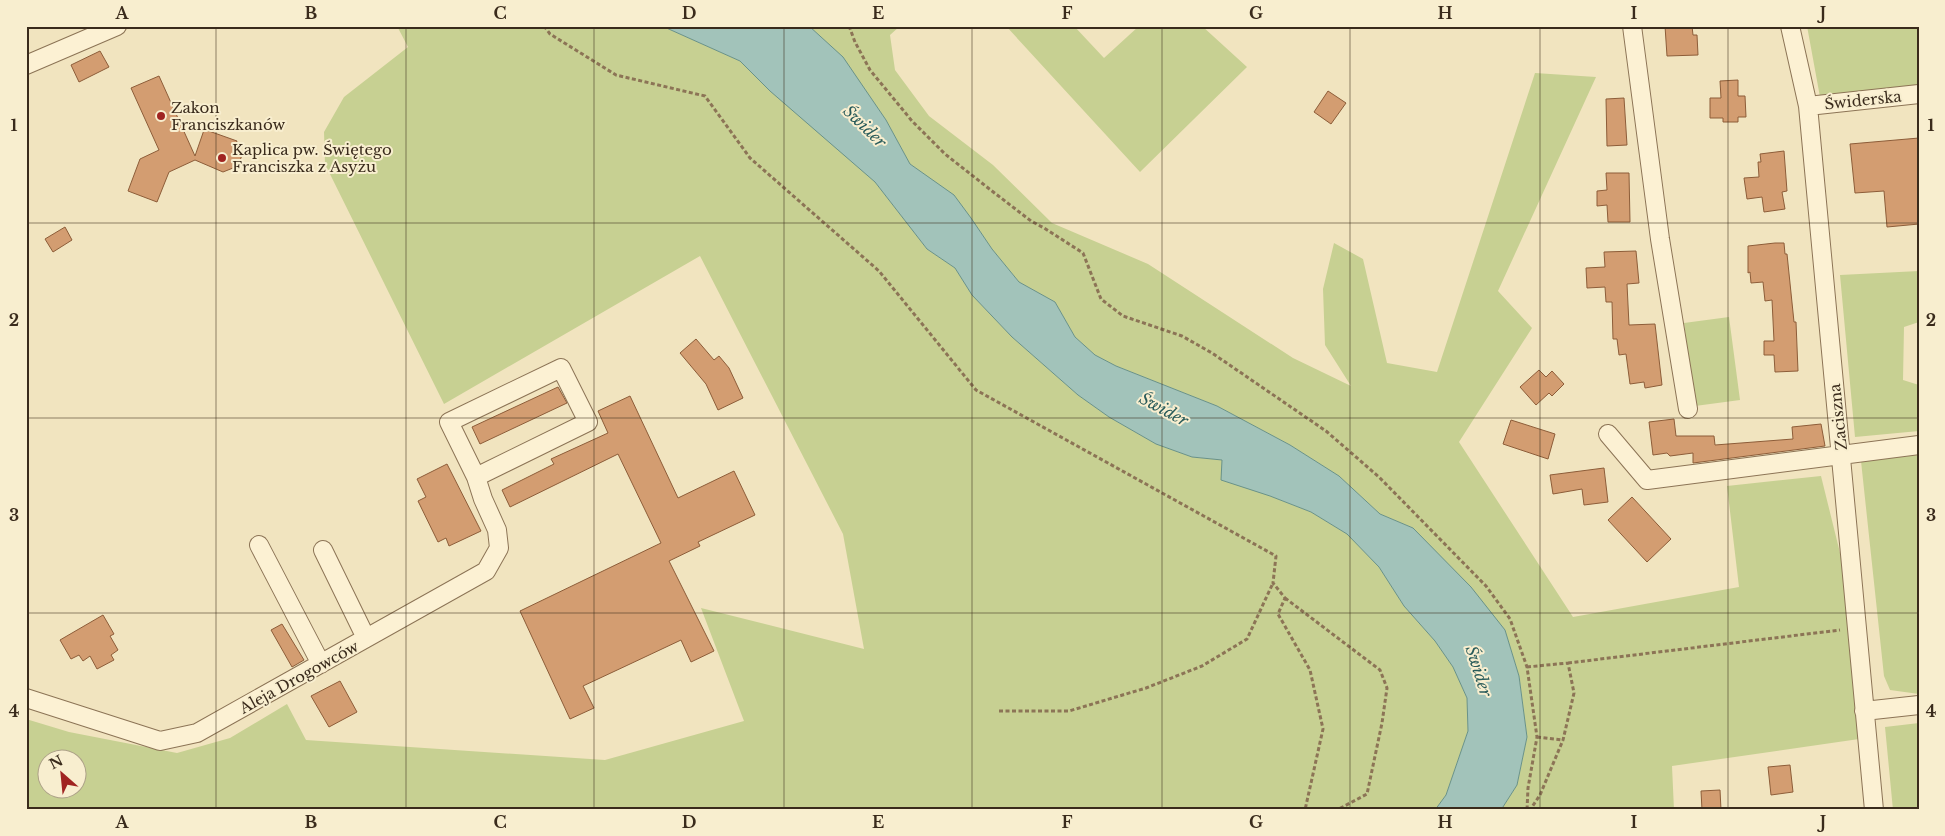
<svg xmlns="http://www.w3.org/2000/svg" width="1945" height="836" viewBox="0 0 1945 836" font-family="'Libre Baskerville',serif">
	<rect width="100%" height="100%" fill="#f1e4bf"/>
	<path fill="#c7d092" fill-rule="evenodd" d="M 397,26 L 662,26 L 740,61 L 875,182 L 927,249 L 955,268 L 972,295 L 1012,337 L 1078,395 L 1109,417 L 1156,444 L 1192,457 L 1222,460 L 1270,496 L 1311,512 L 1347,534 L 1379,567 L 1404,606 L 1435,641 L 1453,667 L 1467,698 L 1468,731 L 1446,795 L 1435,810 L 26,810 L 26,719 L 69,732 L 177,753 L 230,738 L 287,704 L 306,740 L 605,760 L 744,721 L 701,608 L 864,649 L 843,534 L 700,256 L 444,404 L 325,164 L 324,132 L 344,97 L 408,47 ZM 48,758 L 78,758 L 78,788 L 48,788 Z
		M 809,26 L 900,26 L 890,35 L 895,70 L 929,116 L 993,165 L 1052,223 L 1148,264 L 1293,358 L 1351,386 L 1325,345 L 1323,289 L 1334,243 L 1363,259 L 1387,363 L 1437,372 L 1535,73 L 1596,77 L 1498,291 L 1532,328 L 1459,442 L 1573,617 L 1739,587 L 1727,486 L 1821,476 L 1843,565 L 1859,739 L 1672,766 L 1674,810 L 1501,810 L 1517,785 L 1527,737 L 1519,676 L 1505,630 L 1413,528 L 1380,514 L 1339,476 L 1290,445 L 1217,406 L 1116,366 L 1095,355 L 1075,337 L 1055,302 L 1019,282 L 992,249 L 971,218 L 954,196 L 910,164 L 886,120 L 843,58 Z
		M 1006,26 L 1074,26 L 1104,58 L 1139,26 L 1202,26 L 1247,67 L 1140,172 Z
		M 1807,26 L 1919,26 L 1919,86 L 1820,97 Z
		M 1919,271 L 1919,322 L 1904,327 L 1903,380 L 1919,385 L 1919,431 L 1855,437 L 1840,275 Z
		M 1729,317 L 1740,400 L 1695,406 L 1684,323 Z
		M 1919,455 L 1919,694 L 1890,690 L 1884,676 L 1861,461 Z
		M 1919,723 L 1919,810 L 1893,810 L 1885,727 Z"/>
	<path fill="#a2c3ba" stroke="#699289" d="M 662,26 L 809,26 L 843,57 L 886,120 L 910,164 L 954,195 L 971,218 L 992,249 L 1019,282 L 1055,302 L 1075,337 L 1095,355 L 1116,366 L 1217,406 L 1290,445 L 1339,476 L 1380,514 L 1413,528 L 1471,587 L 1505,630 L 1519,676 L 1527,737 L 1517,785 L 1501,810 L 1435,810 L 1446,795 L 1468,731 L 1467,698 L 1453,667 L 1435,641 L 1404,606 L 1379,567 L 1347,534 L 1311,512 L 1270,496 L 1221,480 L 1222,460 L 1192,457 L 1156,444 L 1109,417 L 1078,395 L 1012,337 L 972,295 L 955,268 L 927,249 L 875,182 L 770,91 L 740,61 Z"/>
	<path fill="#d39d71" stroke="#8d5d39" d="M 1665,26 L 1692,26 L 1693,35 L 1697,35 L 1698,55 L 1667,56 Z
		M 100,51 L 109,67 L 79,82 L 71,65 Z
		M 159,76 L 195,156 L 204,130 L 206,130 L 237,141 L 236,144 L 242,155 L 238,166 L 223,172 L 195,160 L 169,172 L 157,202 L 128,191 L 140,159 L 159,150 L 131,88 Z
		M 1738,80 L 1738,96 L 1745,96 L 1746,117 L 1738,117 L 1738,122 L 1723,122 L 1723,118 L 1710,118 L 1710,98 L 1721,98 L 1720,81 Z
		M 1328,91 L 1346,103 L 1331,124 L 1314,112 Z
		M 1624,98 L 1627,145 L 1607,146 L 1606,99 Z
		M 1919,138 L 1919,224 L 1887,227 L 1884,191 L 1855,193 L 1850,144 Z
		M 1784,151 L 1787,191 L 1782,192 L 1785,209 L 1764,212 L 1762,197 L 1747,199 L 1744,178 L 1759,177 L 1758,162 L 1761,162 L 1760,154 Z
		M 1606,173 L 1629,173 L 1630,222 L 1608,222 L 1607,205 L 1597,206 L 1597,191 L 1607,190 Z
		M 65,227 L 72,240 L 53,252 L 45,239 Z
		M 1775,243 L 1784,243 L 1785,254 L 1787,254 L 1794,322 L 1796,322 L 1798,371 L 1775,372 L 1774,355 L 1764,355 L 1764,341 L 1774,341 L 1772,300 L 1765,301 L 1763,282 L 1751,283 L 1750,272 L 1748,273 L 1748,246 Z
		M 1636,251 L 1639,283 L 1627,284 L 1629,325 L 1655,324 L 1662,385 L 1645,388 L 1644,382 L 1630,384 L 1626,354 L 1619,355 L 1617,339 L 1613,339 L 1612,302 L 1606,302 L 1605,287 L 1587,288 L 1586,268 L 1605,267 L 1604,252 Z
		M 696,339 L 714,360 L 719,356 L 729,368 L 743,398 L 718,410 L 706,384 L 680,353 Z
		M 1539,370 L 1546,377 L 1552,371 L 1564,384 L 1552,396 L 1549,393 L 1536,405 L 1520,387 Z
		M 558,387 L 567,403 L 480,444 L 472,427 Z
		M 630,396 L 678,498 L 734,471 L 755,515 L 698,542 L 700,546 L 669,561 L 714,651 L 691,662 L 681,640 L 630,664 L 583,686 L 594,708 L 570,719 L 520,611 L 661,543 L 618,454 L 510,507 L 502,490 L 554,464 L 551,459 L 608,433 L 598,411 Z
		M 1674,419 L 1676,436 L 1714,436 L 1715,445 L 1793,439 L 1792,427 L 1821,424 L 1825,446 L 1693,463 L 1693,453 L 1670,456 L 1667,453 L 1653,455 L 1649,422 Z
		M 1511,420 L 1555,434 L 1548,459 L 1503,444 Z
		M 447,464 L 481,531 L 449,546 L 446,538 L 438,542 L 418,501 L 426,497 L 417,479 Z
		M 1604,468 L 1608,502 L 1584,505 L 1582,489 L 1553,494 L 1550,475 Z
		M 1632,497 L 1671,539 L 1647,562 L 1608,520 Z
		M 103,615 L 114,634 L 110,636 L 118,650 L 111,655 L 114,660 L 97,669 L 90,656 L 83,661 L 79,655 L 71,659 L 60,640 Z
		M 282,624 L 304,660 L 292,667 L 271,630 Z
		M 340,681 L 357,712 L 329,727 L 311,696 Z
		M 1790,765 L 1793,792 L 1771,795 L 1768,767 Z
		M 1720,790 L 1721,810 L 1702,810 L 1701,791 Z"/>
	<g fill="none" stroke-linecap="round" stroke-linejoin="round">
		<g stroke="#8c7456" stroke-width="20">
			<path id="minor" d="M 1632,26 L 1660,239 L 1688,409
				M 1790,26 L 1808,106 L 1874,810
				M 26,65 L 117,26
				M 1808,106 L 1919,94
				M 561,368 L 588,422 L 476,477 L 449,422 Z
				M 1608,434 L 1647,480 L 1919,445
				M 259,545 L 321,664
				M 323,550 L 366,638
				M 26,698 L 160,741 L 197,733 L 486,571 L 499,548 L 497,530 L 483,499 L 476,477
				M 1864,711 L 1919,705"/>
		</g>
		<path stroke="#8c7456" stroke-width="3" stroke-dasharray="4 2.5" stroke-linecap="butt" d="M 544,26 L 550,34 L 616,75 L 705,96 L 750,158 L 879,271 L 976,390 L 1276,556 L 1273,583 L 1285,598 L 1278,614 L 1310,670 L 1323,729 L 1305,810
			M 849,26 L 855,42 L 870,70 L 912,121 L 945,154 L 992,191 L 1031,221 L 1044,228 L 1083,253 L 1101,299 L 1123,316 L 1182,336 L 1212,353 L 1326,431 L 1379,477 L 1486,586 L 1510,619 L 1527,667 L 1537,737 L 1528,788 L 1527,810
			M 1285,598 L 1380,670 L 1387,688 L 1382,723 L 1367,794 L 1337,810
			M 1568,663 L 1840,630
			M 1527,667 L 1568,663 L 1574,693 L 1563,740 L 1540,795 L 1530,810
			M 999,711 L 1069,711 L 1146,688 L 1202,666 L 1247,639 L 1273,583
			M 1537,737 L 1563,740"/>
		<use href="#minor" stroke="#fcf1d3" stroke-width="18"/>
	</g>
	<path fill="none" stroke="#3a2b1c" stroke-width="1" stroke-opacity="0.55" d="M 216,26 L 216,810M 406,26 L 406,810M 594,26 L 594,810M 784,26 L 784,810M 972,26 L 972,810M 1162,26 L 1162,810M 1350,26 L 1350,810M 1540,26 L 1540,810M 1728,26 L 1728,810M 26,223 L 1919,223M 26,418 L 1919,418M 26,613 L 1919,613"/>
	<g fill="#a02421" stroke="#f8eecf" stroke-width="2">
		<circle cx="161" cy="116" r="5"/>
		<circle cx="222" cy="158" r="5"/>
	</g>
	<g text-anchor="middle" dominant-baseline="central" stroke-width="4" stroke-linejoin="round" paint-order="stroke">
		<g font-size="15" fill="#3a2b1c" stroke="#f8eecf">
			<text transform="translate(1863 100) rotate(-6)">Świderska</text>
			<text transform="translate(1838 417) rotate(-96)">Zaciszna</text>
			<text transform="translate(299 677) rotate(-29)">Aleja Drogowców</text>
		</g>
		<g font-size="15" fill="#3a2b1c" stroke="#f8eecf" text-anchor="start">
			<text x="171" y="107">Zakon<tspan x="171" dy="17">Franciszkanów</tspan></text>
			<text x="232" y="149">Kaplica pw. Świętego<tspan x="232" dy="17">Franciszka z Asyżu</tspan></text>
		</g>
		<g font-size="16" font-style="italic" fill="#295b5a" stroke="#f8eecf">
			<text transform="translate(865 126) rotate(44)">Świder</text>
			<text transform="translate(1164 409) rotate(28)">Świder</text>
			<text transform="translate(1479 671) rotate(72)">Świder</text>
		</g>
	</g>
	<rect width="1945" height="836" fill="none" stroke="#f8eecf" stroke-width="55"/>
	<g transform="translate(62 774) rotate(333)"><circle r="24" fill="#f8eecf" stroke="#aca087"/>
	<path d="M0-4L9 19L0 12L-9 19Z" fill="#a02421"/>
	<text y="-8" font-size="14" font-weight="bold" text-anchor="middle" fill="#3a2b1c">N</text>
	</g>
	<rect x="28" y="28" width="1890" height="780" fill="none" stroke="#3a2b1c" stroke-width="2"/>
	<g font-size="16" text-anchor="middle" font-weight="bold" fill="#3a2b1c">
		<text x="122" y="19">A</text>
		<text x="311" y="19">B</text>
		<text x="500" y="19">C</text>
		<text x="689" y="19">D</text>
		<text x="878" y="19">E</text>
		<text x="1067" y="19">F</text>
		<text x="1256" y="19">G</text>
		<text x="1445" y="19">H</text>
		<text x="1634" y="19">I</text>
		<text x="1823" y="19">J</text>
		<text x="14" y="131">1</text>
		<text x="1931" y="131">1</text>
		<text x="14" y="326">2</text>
		<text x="1931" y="326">2</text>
		<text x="14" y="521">3</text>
		<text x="1931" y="521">3</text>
		<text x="14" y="717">4</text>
		<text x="1931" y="717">4</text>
		<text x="122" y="828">A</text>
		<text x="311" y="828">B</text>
		<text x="500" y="828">C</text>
		<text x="689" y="828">D</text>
		<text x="878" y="828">E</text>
		<text x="1067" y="828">F</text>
		<text x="1256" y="828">G</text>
		<text x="1445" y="828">H</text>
		<text x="1634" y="828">I</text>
		<text x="1823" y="828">J</text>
	</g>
</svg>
